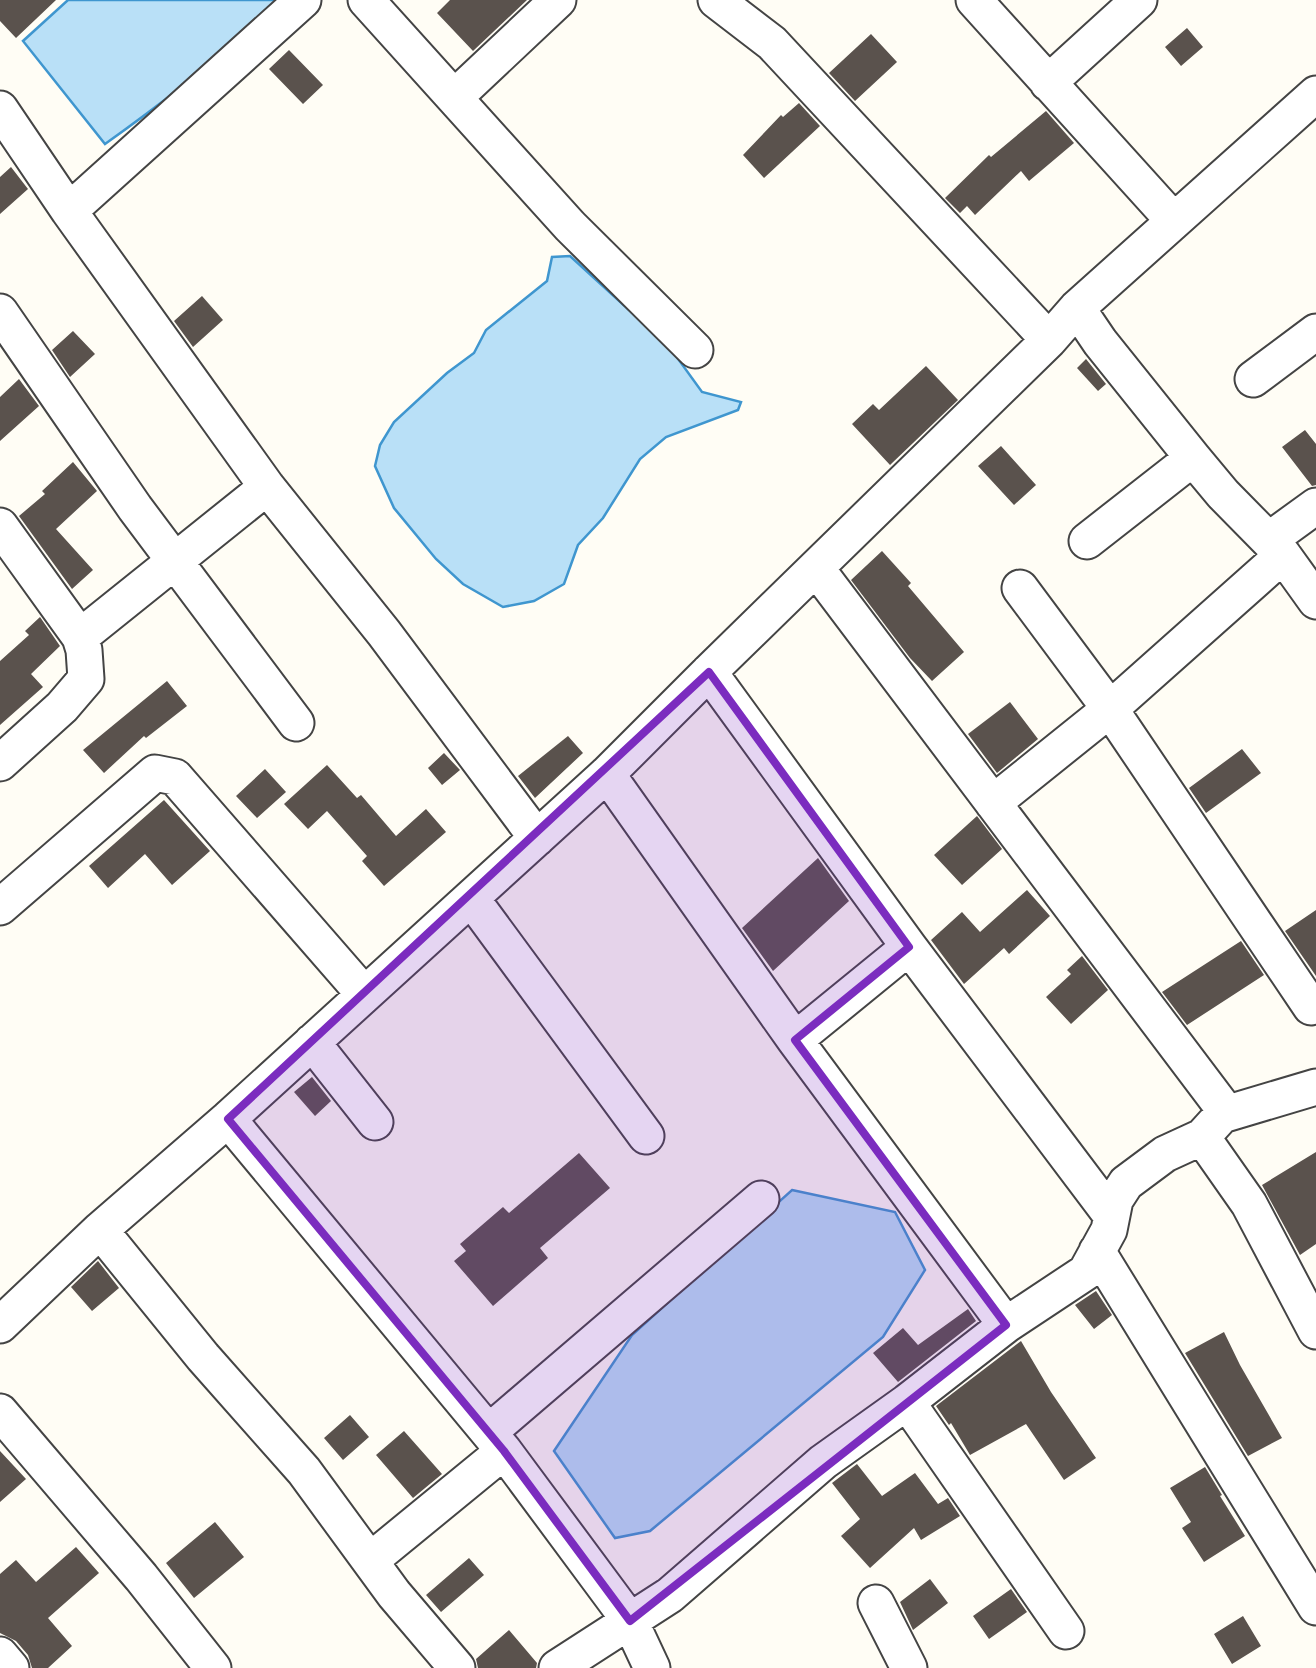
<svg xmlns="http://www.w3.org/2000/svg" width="1316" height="1668" viewBox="0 0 1316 1668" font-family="Lora,serif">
	<rect width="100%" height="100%" fill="#fffdf5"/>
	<path fill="#b9e0f7" stroke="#3f96cf" stroke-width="2.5" d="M 68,0 L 282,0 C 227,53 167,100 105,144 L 23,41 Z
		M 570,256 L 629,310 L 650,320 L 702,392 L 741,402 L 738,410 L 666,437 L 640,459 L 603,518 L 578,545 L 564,584 L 534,601 L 503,607 L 463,584 L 436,559 L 394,508 L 375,466 L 380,445 L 394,422 L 447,373 L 474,353 L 486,330 L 547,281 L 552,257 Z
		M 792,1190 L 895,1212 L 925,1270 L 883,1337 L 650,1531 L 615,1538 L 554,1451 L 632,1335 Z"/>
	<path fill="#5a524d" d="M 0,0 L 56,0 L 16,38 L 0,21 Z
		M 450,0 L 527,0 L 473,51 L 437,13 Z
		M 1187,28 L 1203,47 L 1181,66 L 1165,47 Z
		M 871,34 L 897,62 L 855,101 L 829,73 Z
		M 289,50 L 323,85 L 303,104 L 269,69 Z
		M 799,103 L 820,126 L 764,178 L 743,155 L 781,115 L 783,117 Z
		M 1046,111 L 1074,143 L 1029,181 L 1021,171 L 975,215 L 967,206 L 960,213 L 945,198 L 989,155 L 991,157 Z
		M 11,167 L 28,189 L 0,214 L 0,177 Z
		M 202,296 L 223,320 L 193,347 L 174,321 Z
		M 73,331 L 95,354 L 70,377 L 52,350 Z
		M 1086,359 L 1106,384 L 1098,391 L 1077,368 Z
		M 926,366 L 958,400 L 890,465 L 852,424 L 873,404 L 879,410 Z
		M 19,379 L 39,406 L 0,441 L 0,397 Z
		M 1305,430 L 1316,444 L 1316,485 L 1312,486 L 1282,447 Z
		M 1001,446 L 1036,485 L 1014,505 L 978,466 Z
		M 73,462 L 97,491 L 56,529 L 93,570 L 72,589 L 19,516 L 45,494 L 42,491 Z
		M 882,551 L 911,583 L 908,586 L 964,652 L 932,681 L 910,658 L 851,580 Z
		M 40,617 L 60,646 L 31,674 L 43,687 L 0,725 L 0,661 L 29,635 L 25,631 Z
		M 167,681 L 187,706 L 146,738 L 144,736 L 104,773 L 83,750 Z
		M 1010,702 L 1038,739 L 997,773 L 968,734 Z
		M 568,736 L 583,753 L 535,798 L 518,776 Z
		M 1242,749 L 1261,773 L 1206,813 L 1189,788 Z
		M 444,753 L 460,770 L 442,785 L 428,768 Z
		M 327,765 L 357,798 L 361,795 L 396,836 L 426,809 L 446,832 L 384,886 L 362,861 L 367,856 L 327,811 L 308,829 L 284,804 Z
		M 265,769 L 286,792 L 257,818 L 236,796 Z
		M 164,800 L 210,851 L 172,885 L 145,854 L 108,888 L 89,866 Z
		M 977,816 L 1002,849 L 962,885 L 934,855 Z
		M 818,858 L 849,901 L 773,971 L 742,928 Z
		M 1027,890 L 1050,916 L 1009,954 L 1004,948 L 964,984 L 931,940 L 962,912 L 980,932 Z
		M 1316,910 L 1316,976 L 1285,931 Z
		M 1241,941 L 1264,975 L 1187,1025 L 1162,992 Z
		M 1082,956 L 1108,990 L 1071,1024 L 1046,997 L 1071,974 L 1067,970 Z
		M 312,1077 L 331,1101 L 315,1116 L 294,1092 Z
		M 1316,1152 L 1316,1244 L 1300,1255 L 1262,1185 Z
		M 579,1153 L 610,1188 L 540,1248 L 548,1258 L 493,1306 L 454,1261 L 466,1251 L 460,1244 L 503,1207 L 509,1213 Z
		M 98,1261 L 119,1288 L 92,1311 L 71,1287 Z
		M 1096,1291 L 1112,1315 L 1094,1329 L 1075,1305 Z
		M 968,1309 L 976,1321 L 898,1382 L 873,1353 L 903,1328 L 918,1345 Z
		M 1224,1332 L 1240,1365 L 1282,1438 L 1248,1456 L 1185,1353 Z
		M 1021,1341 L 1051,1392 L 1096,1458 L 1064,1480 L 1026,1424 L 970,1455 L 951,1423 L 949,1425 L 936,1406 Z
		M 350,1415 L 369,1437 L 343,1460 L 324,1438 Z
		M 404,1431 L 442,1474 L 413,1498 L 376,1455 Z
		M 0,1451 L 26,1479 L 0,1502 Z
		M 857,1464 L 882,1496 L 915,1473 L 938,1504 L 948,1498 L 960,1516 L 921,1540 L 914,1528 L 870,1568 L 841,1536 L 860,1519 L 832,1483 Z
		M 1205,1467 L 1222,1495 L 1220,1496 L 1245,1536 L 1204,1562 L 1182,1528 L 1191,1522 L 1170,1488 Z
		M 215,1522 L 244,1557 L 194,1598 L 166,1563 Z
		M 76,1547 L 99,1573 L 48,1618 L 72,1646 L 48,1668 L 32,1668 L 28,1655 L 16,1641 L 0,1633 L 0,1574 L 16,1560 L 36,1582 Z
		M 469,1558 L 484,1575 L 441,1612 L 426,1595 Z
		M 930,1579 L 948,1603 L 913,1630 L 900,1602 Z
		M 1011,1589 L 1027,1612 L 989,1639 L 973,1616 Z
		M 1243,1616 L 1261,1646 L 1232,1664 L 1214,1634 Z
		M 509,1630 L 537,1663 L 536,1668 L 478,1668 L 476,1659 Z"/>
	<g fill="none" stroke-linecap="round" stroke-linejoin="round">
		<g stroke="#444" stroke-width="39">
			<path id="minor" d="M 366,0 L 570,226 L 695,350
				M 716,0 L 772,43 L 1049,340
				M 974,0 L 1174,221
				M 1048,83 L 1139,0
				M 455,97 L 558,0
				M 0,109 L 69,211 L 267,487 L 384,633 L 537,838
				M 69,211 L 303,0
				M 1077,308 L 1100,342 L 1193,458 L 1223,494 L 1283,555 L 1316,601
				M 0,312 L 135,508 L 296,723
				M 1253,379 L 1316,332
				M 0,526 L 80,637 L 84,650 L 86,679 L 62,707 L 0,763
				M 1269,540 L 1316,506
				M 1087,541 L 1193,458
				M 816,568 L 1227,1113
				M 1020,588 L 1110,709 L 1311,1007 L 1316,1004
				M 80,637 L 267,487
				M 709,672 L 909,947 L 1111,1215
				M 607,774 L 795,1040 L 1006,1325
				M 993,803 L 1110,709 L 1283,555
				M 471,898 L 646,1136
				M 0,907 L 155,773 L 175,777 L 364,994
				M 795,1040 L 909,947
				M 312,1042 L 375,1122
				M 228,1119 L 504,1451 L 630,1621 L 652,1668
				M 1202,1137 L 1249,1204 L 1316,1331
				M 100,1230 L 203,1357 L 304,1471 L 394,1594 L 457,1668
				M 1097,1251 L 1316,1607
				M 0,1325 L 100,1230 L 228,1119 L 607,774 L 709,672 L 1049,340 L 1077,308 L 1316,94
				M 907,1402 L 1066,1631
				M 0,1412 L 141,1577 L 213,1668
				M 489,1432 L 761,1199
				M 371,1560 L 504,1451
				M 876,1603 L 909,1668
				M 0,1655 L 11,1668
				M 557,1668 L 670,1595 L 823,1462 L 907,1402 L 1006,1325 L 1086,1272 L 1109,1230 L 1115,1200 L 1126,1183 L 1165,1154 L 1202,1137 L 1222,1115 L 1316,1087"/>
		</g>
		<use href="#minor" stroke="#fff" stroke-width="35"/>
	</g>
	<path fill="#7b2cbf" fill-opacity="0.2" stroke="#7b2cbf" stroke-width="8" stroke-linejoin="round" d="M 709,672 L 909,947 L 795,1040 L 1006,1325 L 630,1621 L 504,1451 L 228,1119 Z"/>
</svg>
